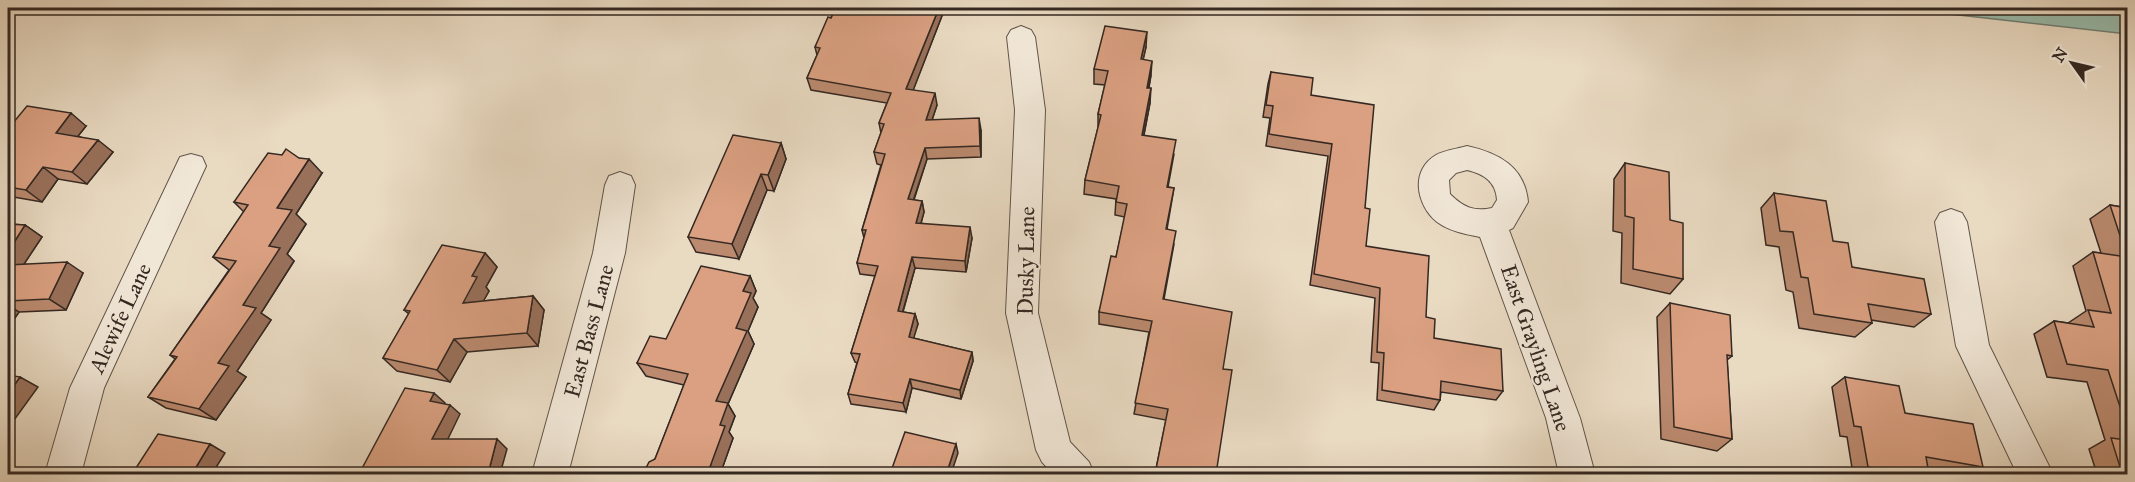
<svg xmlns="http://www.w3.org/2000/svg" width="2135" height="482" viewBox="0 0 2135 482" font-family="'IM FELL Great Primer',serif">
	<rect width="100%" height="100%" fill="#e9dac2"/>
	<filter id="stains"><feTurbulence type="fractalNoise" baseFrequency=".00333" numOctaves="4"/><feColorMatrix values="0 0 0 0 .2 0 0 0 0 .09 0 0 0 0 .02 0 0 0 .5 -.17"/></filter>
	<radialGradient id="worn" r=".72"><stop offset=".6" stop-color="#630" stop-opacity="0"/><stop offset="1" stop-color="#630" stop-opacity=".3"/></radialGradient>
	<path fill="#99bbac" stroke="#718075" stroke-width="1.5" d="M 1896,8 L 2127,8 L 2127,34 Z"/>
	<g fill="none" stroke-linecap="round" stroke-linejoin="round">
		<g stroke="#61544a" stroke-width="2">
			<path id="street" d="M 1021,26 L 1031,30 L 1035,37 L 1045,110 L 1038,313 L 1070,442 L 1089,462 L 1094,474 L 1053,474 L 1042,462 L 1036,450 L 1006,313 L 1015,110 L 1007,37 L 1011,30 Z
				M 1467,146 C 1499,153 1525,167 1528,202 L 1513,228 L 1509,230 L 1580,418 L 1595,474 L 1559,474 L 1546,418 L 1480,237 C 1465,234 1449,231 1437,222 C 1416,205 1410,170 1436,155 C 1445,150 1457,149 1467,146 ZM 1467,170 C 1484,174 1496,182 1497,200 L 1492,208 C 1474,212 1463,207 1450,194 L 1449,180 L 1456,173 Z
				M 191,154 L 202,157 L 206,166 L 104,388 L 81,474 L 45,474 L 70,388 L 180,157 Z
				M 620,172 L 631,176 L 635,185 L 625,253 L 568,474 L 532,474 L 593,253 L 605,185 L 609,176 Z
				M 1951,209 L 1962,213 L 1967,222 L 1989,345 L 2053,474 L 2017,474 L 1956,346 L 1935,222 L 1940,213 Z"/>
		</g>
		<use href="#street" fill="#f1e7d7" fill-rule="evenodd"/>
	</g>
	<path fill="#bb8a6f" stroke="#342822" stroke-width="1.5" d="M 836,8 L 945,8 L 913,90 L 937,105 L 932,120 L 981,130 L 981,157 L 927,159 L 914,200 L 922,201 L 924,212 L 921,223 L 972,238 L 966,272 L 915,268 L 903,312 L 915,314 L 918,324 L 913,338 L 972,352 L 973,361 L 961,399 L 912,388 L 906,412 L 851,404 L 848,394 L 857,363 L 855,362 L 851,353 L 875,276 L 860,274 L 857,263 L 864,238 L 862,230 L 881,165 L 877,164 L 874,152 L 881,133 L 879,123 L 887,103 L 811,90 L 807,78 L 817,55 L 815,47 Z
		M 1146,47 L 1143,59 L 1151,75 L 1149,88 L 1150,103 L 1144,135 L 1174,154 L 1168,187 L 1174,188 L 1167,229 L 1174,244 L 1164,299 L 1223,369 L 1216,474 L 1155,474 L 1166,420 L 1134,414 L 1149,332 L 1099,324 L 1099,312 L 1116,257 L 1125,217 L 1115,215 L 1116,199 L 1084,194 L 1085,180 L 1098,128 L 1098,114 L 1105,85 L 1094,84 L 1094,69 Z
		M 1271,72 L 1311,95 L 1365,208 L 1366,246 L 1426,317 L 1434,338 L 1503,391 L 1496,400 L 1441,392 L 1440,400 L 1434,410 L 1377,400 L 1379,363 L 1371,362 L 1375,298 L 1310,285 L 1328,156 L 1266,146 L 1270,118 L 1263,117 L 1268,84 Z
		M 86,126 L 78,136 L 113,152 L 87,184 L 58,179 L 42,202 L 8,196 L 8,129 Z
		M 781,143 L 786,159 L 774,191 L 767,190 L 739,259 L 696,252 L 688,237 Z
		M 1625,163 L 1670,220 L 1683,279 L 1670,294 L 1621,283 L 1622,233 L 1613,231 L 1614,179 Z
		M 322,173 L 296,214 L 306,224 L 287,254 L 294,261 L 261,313 L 271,320 L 237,371 L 246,377 L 216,420 L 166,408 L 148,397 L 175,359 L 170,355 L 229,270 L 213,257 L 244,212 L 234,202 Z
		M 1774,193 L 1833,241 L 1852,267 L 1931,314 L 1914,327 L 1871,320 L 1872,323 L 1855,337 L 1799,328 L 1793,292 L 1786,290 L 1779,247 L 1766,245 L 1761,208 Z
		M 2110,205 L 2127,208 L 2127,474 L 2097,474 L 2089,449 L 2105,440 L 2087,382 L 2047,377 L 2034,334 L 2054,321 L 2068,323 L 2086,311 L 2073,266 L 2093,252 L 2101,253 L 2090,219 Z
		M 8,224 L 25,225 L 42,237 L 24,264 L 83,273 L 66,310 L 19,312 L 8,328 Z
		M 485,253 L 497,267 L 486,287 L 489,291 L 483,301 L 533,296 L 544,310 L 538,346 L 467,352 L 450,382 L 397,371 L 383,358 L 409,314 L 404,310 Z
		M 750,276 L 756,291 L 753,298 L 758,307 L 748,331 L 754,344 L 728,404 L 735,416 L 729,432 L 733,438 L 722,469 L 726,474 L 643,474 L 655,459 L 684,385 L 646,376 L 637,363 Z
		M 1670,303 L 1732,356 L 1727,360 L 1732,439 L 1717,451 L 1661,439 L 1657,317 Z
		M 1845,377 L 1905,413 L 1983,467 L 1970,474 L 1958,474 L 1928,469 L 1929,474 L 1853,474 L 1847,437 L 1840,436 L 1832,387 Z"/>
	<path fill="#99705a" stroke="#342822" stroke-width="1.5" d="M 939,8 L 945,8 L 909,101 L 906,89 Z
		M 1147,32 L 1146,47 L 1140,74 L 1141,59 Z
		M 1152,61 L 1151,75 L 1146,102 L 1147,88 Z
		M 1151,88 L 1150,103 L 1141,149 L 1142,135 Z
		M 935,93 L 937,105 L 928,132 L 926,120 Z
		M 71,113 L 86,126 L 71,145 L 56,133 Z
		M 979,118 L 981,130 L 981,157 L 980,146 Z
		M 98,140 L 113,152 L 87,184 L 72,172 Z
		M 781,143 L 786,159 L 774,191 L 768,175 Z
		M 925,148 L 927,159 L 910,210 L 908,199 Z
		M 309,159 L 322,173 L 296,214 L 306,224 L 287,254 L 294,261 L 261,313 L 271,320 L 237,371 L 246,377 L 216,420 L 199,409 L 269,246 L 277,208 Z
		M 43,167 L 58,179 L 42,202 L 26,190 Z
		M 761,174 L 767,190 L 739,259 L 732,244 Z
		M 922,201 L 924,212 L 918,234 L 916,223 Z
		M 25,225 L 42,237 L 16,276 L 8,271 L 8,252 Z
		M 970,227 L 972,238 L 966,272 L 965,261 Z
		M 485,253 L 497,267 L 486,287 L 489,291 L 475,316 L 463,303 L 472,276 Z
		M 912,257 L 915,268 L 900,321 L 898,311 Z
		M 67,262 L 83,273 L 66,310 L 49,299 Z
		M 750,276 L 756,291 L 753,298 L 758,307 L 748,331 L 754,344 L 728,404 L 735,416 L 729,432 L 733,438 L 722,469 L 726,474 L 716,474 L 710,467 L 720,425 L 716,401 L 736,328 L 743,291 Z
		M 533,296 L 544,310 L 538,346 L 527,333 Z
		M 8,305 L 19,312 L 8,328 Z
		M 915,314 L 918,324 L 911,347 L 909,337 Z
		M 454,339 L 467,352 L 450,382 L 437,370 Z
		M 972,352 L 973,361 L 961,399 L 960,390 Z
		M 20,377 L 38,387 L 9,427 L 8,427 L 8,394 Z
		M 910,379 L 912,388 L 906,412 L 903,403 Z
		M 434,393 L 445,403 L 441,411 L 430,401 Z
		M 450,405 L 460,414 L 443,449 L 432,439 Z
		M 497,439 L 507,449 L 500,474 L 488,474 Z
		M 210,444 L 225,453 L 212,474 L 192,474 Z
		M 956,444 L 958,453 L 951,474 L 948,469 Z"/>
	<path fill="#daa081" stroke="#342822" stroke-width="1.5" d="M 836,8 L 939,8 L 906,89 L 935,93 L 926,120 L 979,118 L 980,146 L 925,148 L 908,199 L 922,201 L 916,223 L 970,227 L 965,261 L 912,257 L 898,311 L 915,314 L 909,337 L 972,352 L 960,390 L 910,379 L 903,403 L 848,394 L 860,354 L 851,353 L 878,266 L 857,263 L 866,230 L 862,230 L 885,154 L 874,152 L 884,124 L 879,123 L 891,93 L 807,78 L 820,48 L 815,47 L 828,17 L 831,18 Z
		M 1105,26 L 1147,32 L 1141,59 L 1152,61 L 1147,88 L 1151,88 L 1142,135 L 1176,140 L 1167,187 L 1174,188 L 1166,229 L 1176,231 L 1163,299 L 1232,312 L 1223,369 L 1232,370 L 1216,474 L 1181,474 L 1156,469 L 1168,409 L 1135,403 L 1152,321 L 1099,312 L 1111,256 L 1116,257 L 1127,204 L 1116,202 L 1119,186 L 1085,180 L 1101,115 L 1098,114 L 1108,71 L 1094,69 Z
		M 1271,72 L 1313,78 L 1311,95 L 1374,105 L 1365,208 L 1370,209 L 1366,246 L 1429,256 L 1426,317 L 1435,319 L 1434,338 L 1501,349 L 1503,391 L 1441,381 L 1440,400 L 1382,390 L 1384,353 L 1377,352 L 1380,288 L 1314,274 L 1332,144 L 1269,134 L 1273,106 L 1266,105 Z
		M 27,106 L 71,113 L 56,133 L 98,140 L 72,172 L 43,167 L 26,190 L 8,187 L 8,129 Z
		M 733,135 L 781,143 L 768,175 L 761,174 L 732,244 L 688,237 Z
		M 286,149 L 299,158 L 309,159 L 277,208 L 292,210 L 269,246 L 280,248 L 243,305 L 256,308 L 218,363 L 229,366 L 199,409 L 148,397 L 177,357 L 170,355 L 236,261 L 213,257 L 248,205 L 234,202 L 268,153 L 282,155 Z
		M 1625,163 L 1669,172 L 1670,220 L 1683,223 L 1683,279 L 1633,269 L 1634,218 L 1625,216 Z
		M 1774,193 L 1826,201 L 1833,241 L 1848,243 L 1852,267 L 1924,279 L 1931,314 L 1868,304 L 1872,323 L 1814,314 L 1808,278 L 1801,277 L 1793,232 L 1780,231 Z
		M 2110,205 L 2127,208 L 2127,257 Z
		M 8,224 L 25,225 L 8,252 Z
		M 442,245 L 485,253 L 472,276 L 477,277 L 463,303 L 533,296 L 527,333 L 454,339 L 437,370 L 383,358 L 410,311 L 404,310 Z
		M 2093,252 L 2127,257 L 2127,428 L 2108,370 L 2067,364 L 2054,321 L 2094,327 L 2088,310 L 2111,313 Z
		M 67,262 L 49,299 L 8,301 L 8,265 Z
		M 701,266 L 750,276 L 743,291 L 751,293 L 736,328 L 747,331 L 716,401 L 728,403 L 720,425 L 725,426 L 710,467 L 722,469 L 719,474 L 643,474 L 649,462 L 655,459 L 688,374 L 637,363 L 650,336 L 666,339 Z
		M 1670,303 L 1730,315 L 1732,356 L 1727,355 L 1732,439 L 1674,427 Z
		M 8,375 L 20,377 L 8,394 Z
		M 1845,377 L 1899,386 L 1905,413 L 1973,424 L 1983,467 L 1926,457 L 1929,474 L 1908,474 L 1868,467 L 1861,427 L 1854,426 Z
		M 405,388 L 434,393 L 430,401 L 450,405 L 432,439 L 497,439 L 488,474 L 359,474 Z
		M 905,432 L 956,444 L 948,469 L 976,474 L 890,474 Z
		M 158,434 L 210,444 L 192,474 L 132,474 Z
		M 2111,438 L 2127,440 L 2127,469 L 2120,467 Z
		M 621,471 L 639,474 L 620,474 Z"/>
	<g text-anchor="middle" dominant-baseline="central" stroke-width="4.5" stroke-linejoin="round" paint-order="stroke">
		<g font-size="22" fill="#342822" stroke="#f1e7d7">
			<text transform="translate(1026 261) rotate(-89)">Dusky Lane</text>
			<text transform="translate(120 318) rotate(-65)">Alewife Lane</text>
			<text transform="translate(589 331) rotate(-75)">East Bass Lane</text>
			<text transform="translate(1536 348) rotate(71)">East Grayling Lane</text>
		</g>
	</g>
	<rect width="2135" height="482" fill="none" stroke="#e9dac2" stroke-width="30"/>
	<rect x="9" y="9" width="2117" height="464" fill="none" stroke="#342822" stroke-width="3"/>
	<rect x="15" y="15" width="2105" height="452" fill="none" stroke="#342822" stroke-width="1.5"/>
	<g transform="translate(2072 63) rotate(304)" stroke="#f1e7d7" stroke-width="4.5" paint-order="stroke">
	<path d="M0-4.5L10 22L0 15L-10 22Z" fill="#342822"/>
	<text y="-9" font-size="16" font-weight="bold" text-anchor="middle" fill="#342822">N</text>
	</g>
	<rect width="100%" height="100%" filter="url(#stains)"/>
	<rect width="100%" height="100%" fill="url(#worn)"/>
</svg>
